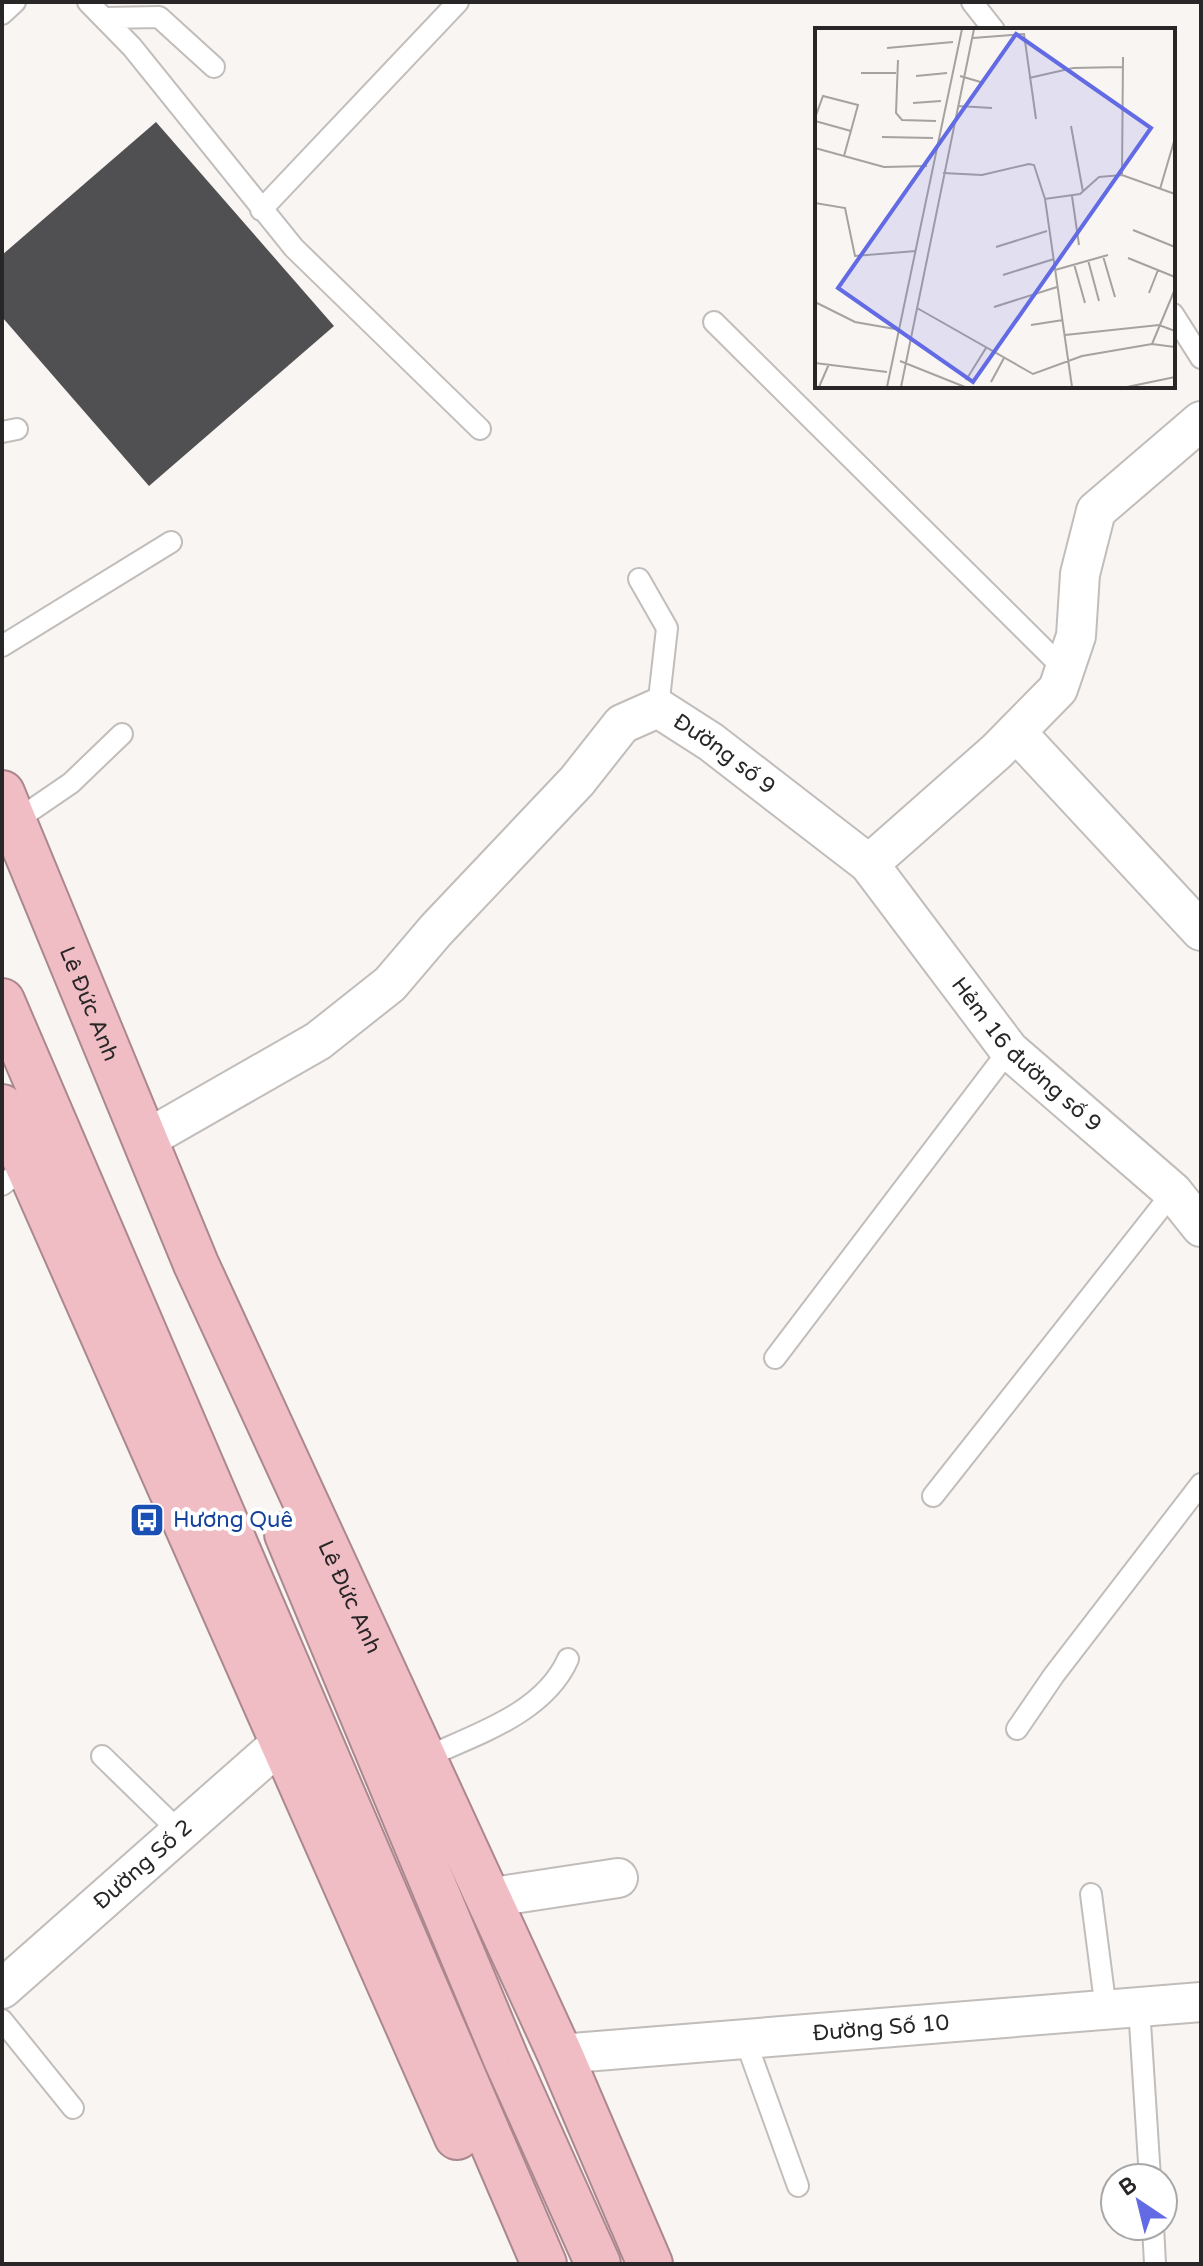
<svg xmlns="http://www.w3.org/2000/svg" width="1203" height="2266" viewBox="0 0 1203 2266" font-family="'Varela Round',sans-serif">
	<rect width="100%" height="100%" fill="#f8f5f2"/>
	<path fill="#504f52" d="M 156,122 L 334,326 L 149,486 L 2,317 L 2,255 Z"/>
	<g fill="none" stroke-linecap="round" stroke-linejoin="round">
		<g stroke="#c1bdbb" stroke-width="24">
			<path id="lane" d="M 88,2 L 132,47 L 294,248 L 480,429
				M 972,2 L 994,30
				M 2,14 L 15,2
				M 105,18 L 159,17 L 214,67
				M 261,210 L 458,2
				M 1173,314 L 1201,358
				M 714,322 L 1065,670
				M 2,432 L 17,429
				M 639,579 L 667,628 L 658,708
				M 2,646 L 171,542
				M 14,822 L 71,783 L 122,734
				M 2,1185 L 27,1166
				M 775,1358 L 1009,1050
				M 933,1496 L 1173,1192
				M 1017,1729 L 1054,1675 L 1201,1484
				M 102,1756 L 179,1831
				M 422,1759 C 474,1735 544,1714 568,1659
				M 1091,1894 L 1106,2010
				M 1139,2007 L 1150,2178
				M 2,2020 L 73,2108
				M 745,2039 L 798,2186
				M 1153,2226 L 1155,2264"/>
		</g>
		<g stroke="#c1bdbb" stroke-width="42">
			<g id="street">
				<path d="M 1016,732 L 1201,931"/>
				<path id="s1" d="M 869,864 L 1009,1050 L 1173,1192 L 1201,1227"/>
				<path id="s2" d="M 145,1140 L 318,1041 L 390,984 L 436,930 L 577,781 L 622,724 L 658,708 L 711,742 L 869,864 L 997,751 L 1058,689 L 1076,636 L 1080,574 L 1096,511 L 1201,421"/>
				<path d="M 487,1898 L 618,1878"/>
				<path id="s3" d="M 2,1989 L 284,1740 L 306,1728"/>
				<path id="s4" d="M 560,2054 L 1201,2002"/>
			</g>
		</g>
		<g stroke="#aa888d" stroke-width="48">
			<g id="highway">
				<path id="s5" d="M 2,793 L 196,1264 L 560,2054 L 650,2264"/>
				<path d="M 2,1001 L 544,2264"/>
				<path d="M 2,1107 L 457,2137"/>
				<path d="M 287,1534 L 506,2059 L 598,2264"/>
			</g>
		</g>
		<use href="#lane" stroke="#fff" stroke-width="20"/>
		<use href="#street" stroke="#fff" stroke-width="38"/>
		<use href="#highway" stroke="#f0bdc5" stroke-width="44"/>
	</g>
	<defs>
		<g id="bus-square" transform="scale(1.8)"><rect x="-9" y="-9" width="18" height="18" rx="4" fill="#1a4fb4" stroke="#fff"/><path d="M-5-6H5V4H4V6H2V4H-2V6H-4V4H-5ZM-3.5-4V0h7V-4ZM-3.5 1.2v1.5H-2V1.2ZM2 1.2v1.5H3.5V1.2Z" fill="#fff"/></g>
	</defs>
	<g fill-rule="evenodd">
		<use href="#bus-square" x="147" y="1520"/>
	</g>
	<g text-anchor="middle" dominant-baseline="central" stroke-width="8" stroke-linejoin="round" paint-order="stroke">
		<g font-size="22" fill="#282626" stroke="#fff">
			<text stroke="none"><textPath href="#s2" startOffset="760">Đường số 9</textPath></text>
			<text stroke="none"><textPath href="#s5" startOffset="228">Lê Đức Anh</textPath></text>
			<text stroke="none"><textPath href="#s1" startOffset="248">Hẻm 16 đường số 9</textPath></text>
			<text stroke="none"><textPath href="#s5" startOffset="876">Lê Đức Anh</textPath></text>
			<text stroke="none"><textPath href="#s3" startOffset="188">Đường Số 2</textPath></text>
			<text stroke="none"><textPath href="#s4" startOffset="322">Đường Số 10</textPath></text>
		</g>
		<g font-size="22" fill="#164399" stroke="#fff" text-anchor="start">
			<text x="173" y="1520">Hương Quê</text>
		</g>
	</g>
	<g transform="translate(815 28)">
		<rect width="360" height="360" fill="#f8f5f2"/>
		<path fill="none" stroke="#a5a2a0" stroke-width="2" d="M 158,10 L 209,6 L 221,91M 72,20 L 138,14M 83,32 L 81,85 L 87,92 L 121,93M 46,45 L 81,45M 101,48 L 132,45M 145,48 L 169,55M 214,50 L 258,40 L 308,39M 98,75 L 126,73M 143,78 L 177,80M 0,90 L 8,68 L 43,77 L 29,128M 0,93 L 36,103M 256,98 L 268,164M 67,109 L 118,110M 0,120 L 69,139 L 112,138M 128,145 L 167,147 L 214,136 L 219,137 L 230,171 L 265,166 L 284,149 L 307,147 L 360,166M 307,147 L 308,29M 345,161 L 360,110M 257,168 L 264,217M 230,171 L 257,359M 0,175 L 30,180 L 40,228 L 101,223M 318,202 L 360,219M 181,219 L 232,203M 288,228 L 300,269M 313,230 L 360,249M 273,232 L 284,273M 259,236 L 270,275M 240,242 L 293,227M 188,247 L 239,231M 334,265 L 343,242M 0,274 L 40,294 L 80,301M 179,279 L 242,259M 102,280 L 218,346 L 267,328 L 337,316 L 360,319M 216,297 L 248,292M 250,307 L 344,297 L 360,303M 337,316 L 360,261M 85,333 L 150,359M 0,335 L 72,344M 151,352 L 171,320M 176,354 L 189,330M 4,359 L 14,336M 72,359 L 147,1M 86,359 L 159,1M 312,359 L 360,349"/>
		<path fill="#626be3" fill-opacity="0.15" stroke="#626be3" stroke-width="4" d="M 201,6 L 336,100 L 158,354 L 23,260 Z"/>
		<rect width="360" height="360" fill="none" stroke="#282626" stroke-width="4"/>
	</g>
	<rect width="1203" height="2266" fill="none" stroke="#282626" stroke-width="8"/>
	<g transform="translate(1139 2202) rotate(325)"><circle r="38" fill="#ffffff" stroke="#a9a8a8" stroke-width="2"/>
	<path d="M0-6L14 30L0 20L-14 30Z" fill="#626be3"/>
	<text y="-12" font-size="22" font-weight="bold" text-anchor="middle" fill="#282626">B</text>
	</g>
</svg>
